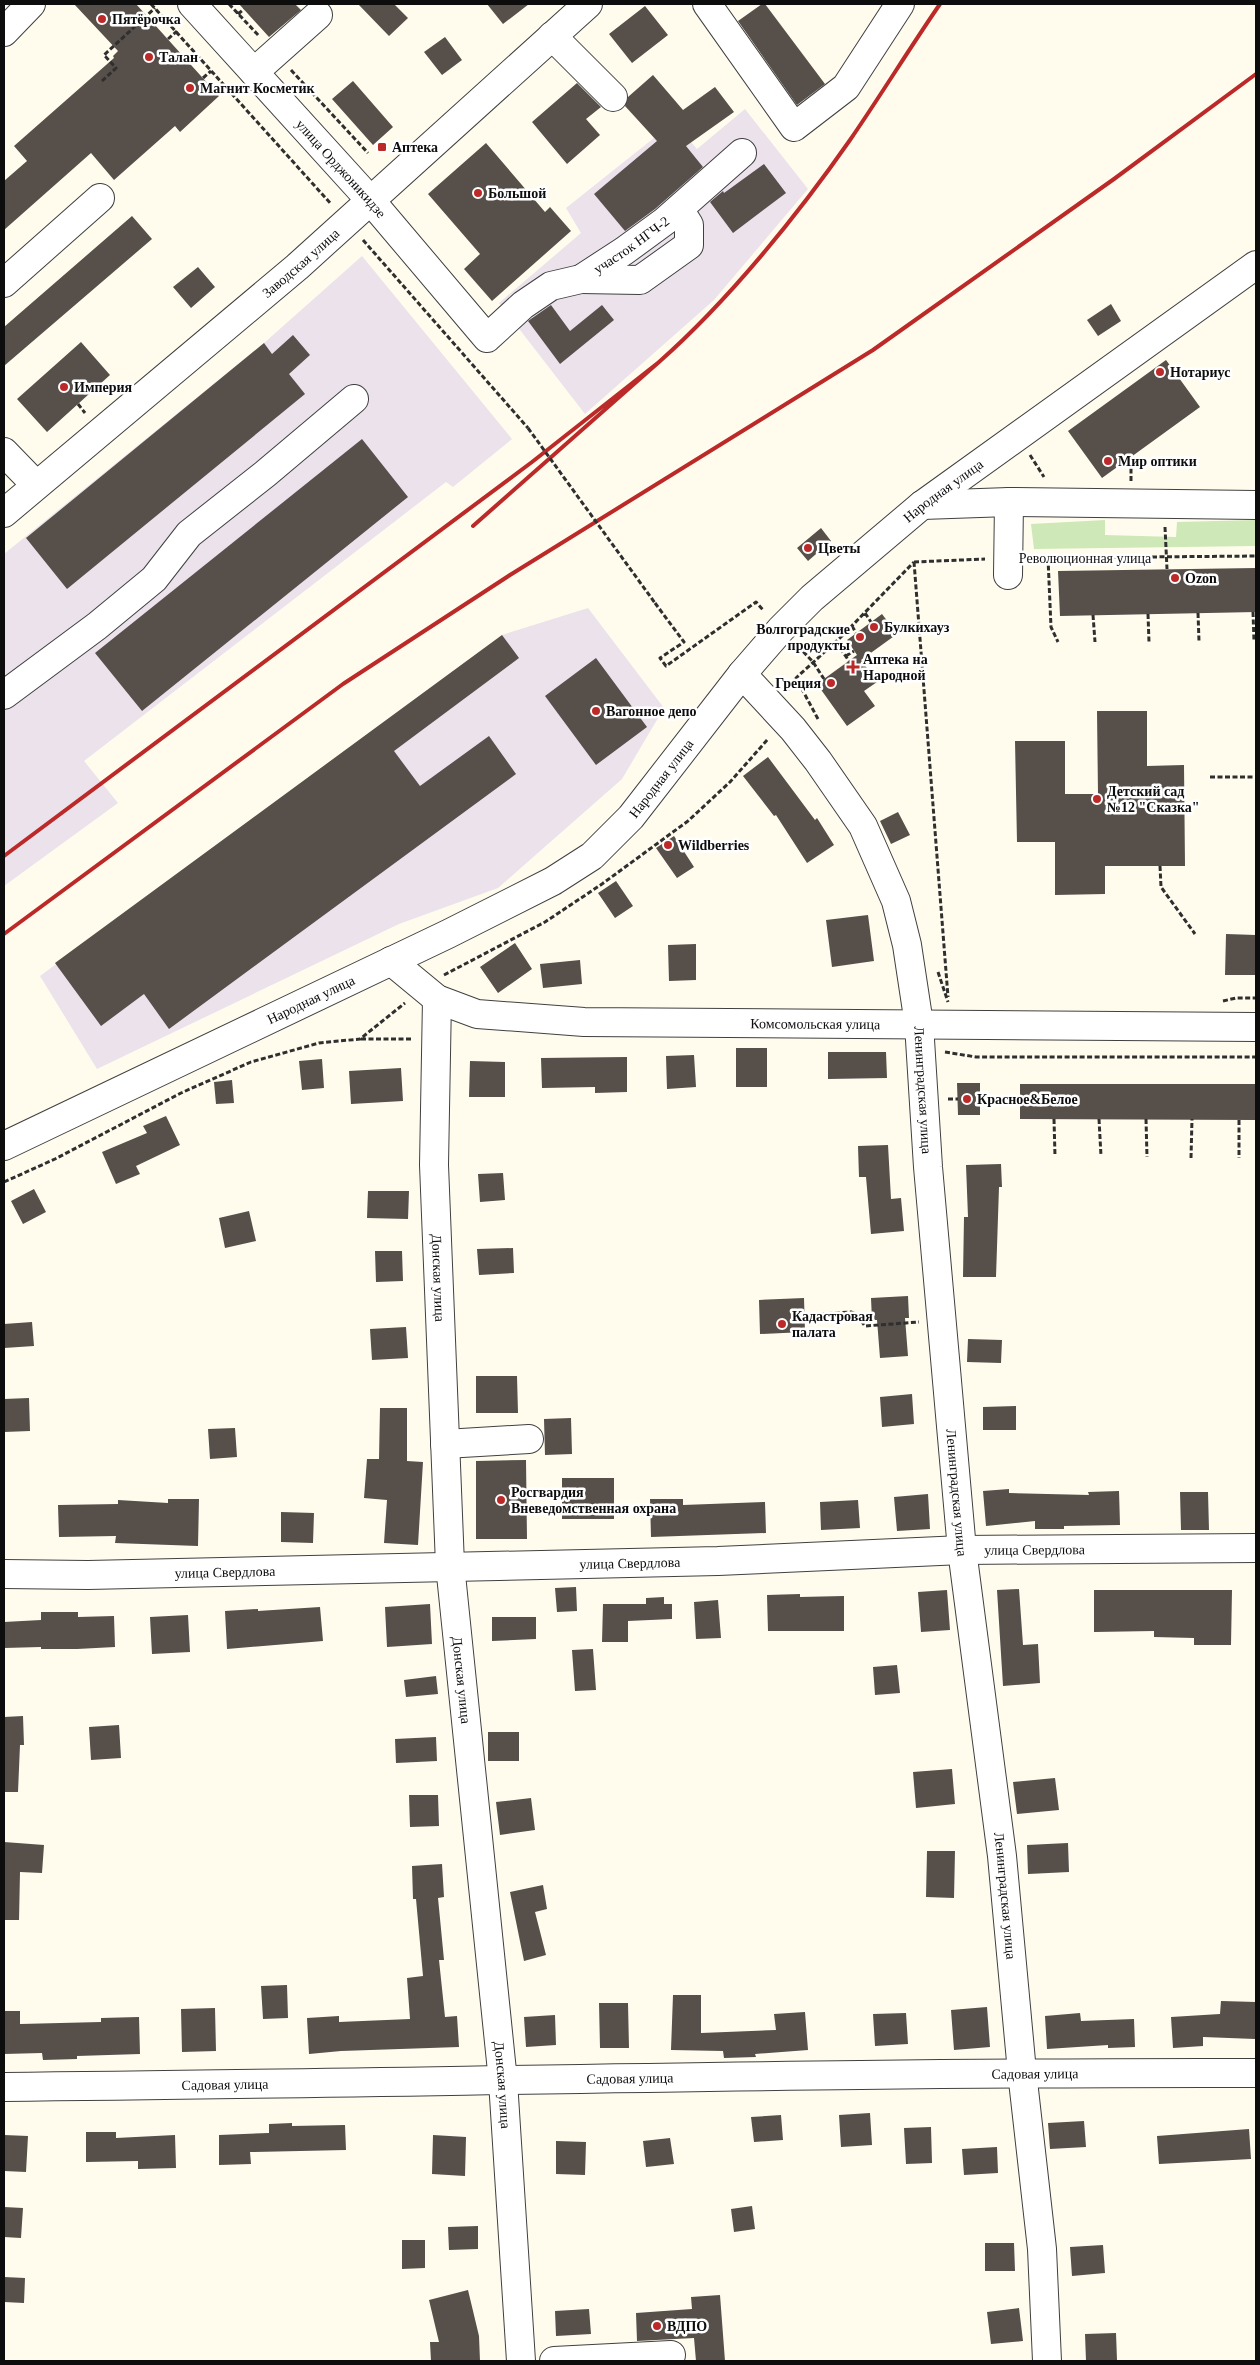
<svg xmlns="http://www.w3.org/2000/svg" width="1260" height="2365" viewBox="0 0 1260 2365" font-family="Georgia,serif">
	<rect width="100%" height="100%" fill="#fffcee"/>
	<path fill="#ebe2ec" d="M 745,109 L 808,189 L 714,300 L 585,414 L 499,303 L 581,233 L 566,208 L 674,122 L 697,149 Z
		M 362,256 L 512,439 L 453,487 L 446,482 L 84,761 L 118,803 L 4,886 L 4,554 L 264,343 Z
		M 588,608 L 664,708 L 622,779 L 498,888 L 399,924 L 97,1069 L 40,976 L 502,635 Z"/>
	<path fill="#cee8b8" d="M 1105,520 L 1105,535 L 1176,537 L 1177,522 L 1256,520 L 1256,546 L 1034,549 L 1031,524 Z"/>
	<path fill="#564f4a" d="M 74,4 L 136,4 L 219,96 L 180,132 L 175,126 L 114,180 L 91,153 L 4,230 L 4,181 L 27,161 L 14,146 L 114,58 L 113,56 L 118,51 Z
		M 239,4 L 295,4 L 301,10 L 269,37 Z
		M 358,4 L 394,4 L 408,18 L 389,36 Z
		M 487,4 L 529,4 L 503,24 Z
		M 762,4 L 765,4 L 825,84 L 797,105 L 738,21 Z
		M 645,6 L 668,35 L 632,63 L 609,34 Z
		M 445,37 L 462,60 L 442,75 L 424,52 Z
		M 653,75 L 683,110 L 715,87 L 734,112 L 686,146 L 703,167 L 655,209 L 625,231 L 594,194 L 657,141 L 625,106 L 628,97 Z
		M 353,81 L 393,127 L 373,145 L 332,99 Z
		M 577,83 L 601,107 L 586,119 L 600,135 L 567,164 L 532,122 Z
		M 486,143 L 545,212 L 550,207 L 571,231 L 492,301 L 464,269 L 480,254 L 428,194 Z
		M 764,164 L 786,193 L 733,233 L 710,202 L 723,191 L 724,193 Z
		M 132,216 L 152,239 L 4,366 L 4,327 Z
		M 198,267 L 215,287 L 191,308 L 173,287 Z
		M 1111,304 L 1121,321 L 1098,336 L 1087,320 Z
		M 551,305 L 570,331 L 602,305 L 614,320 L 560,364 L 528,321 Z
		M 293,335 L 310,355 L 289,374 L 305,394 L 67,589 L 26,538 L 264,343 L 272,354 Z
		M 81,342 L 110,375 L 47,432 L 17,399 Z
		M 1166,360 L 1200,407 L 1102,478 L 1068,431 Z
		M 362,439 L 408,497 L 142,711 L 95,653 Z
		M 821,528 L 831,541 L 808,561 L 797,548 Z
		M 1256,568 L 1256,612 L 1060,616 L 1058,571 Z
		M 882,614 L 897,634 L 861,660 L 877,682 L 864,691 L 875,706 L 847,726 L 817,684 L 857,655 L 847,640 Z
		M 502,635 L 519,658 L 394,751 L 420,786 L 489,736 L 516,774 L 169,1029 L 144,994 L 101,1026 L 55,963 Z
		M 596,658 L 647,727 L 596,765 L 545,696 Z
		M 1097,711 L 1147,711 L 1147,766 L 1184,765 L 1185,866 L 1105,866 L 1105,894 L 1055,895 L 1055,842 L 1017,842 L 1015,741 L 1065,741 L 1065,794 L 1098,794 Z
		M 768,757 L 815,820 L 817,818 L 834,845 L 807,863 L 776,815 L 774,816 L 743,776 Z
		M 898,812 L 910,835 L 891,844 L 880,821 Z
		M 674,836 L 694,867 L 677,878 L 656,848 Z
		M 616,881 L 633,906 L 615,918 L 598,893 Z
		M 868,915 L 874,961 L 832,967 L 826,920 Z
		M 1226,934 L 1256,935 L 1256,975 L 1225,975 Z
		M 515,943 L 532,969 L 498,993 L 480,967 Z
		M 696,944 L 696,980 L 669,981 L 668,945 Z
		M 580,960 L 582,984 L 543,988 L 540,964 Z
		M 736,1048 L 767,1048 L 767,1087 L 736,1087 Z
		M 828,1052 L 886,1052 L 887,1078 L 828,1079 Z
		M 694,1055 L 696,1087 L 667,1089 L 666,1056 Z
		M 627,1057 L 627,1092 L 595,1093 L 595,1087 L 542,1088 L 541,1058 Z
		M 322,1059 L 324,1088 L 302,1090 L 299,1061 Z
		M 470,1061 L 505,1062 L 505,1097 L 469,1097 Z
		M 401,1068 L 403,1101 L 351,1104 L 349,1071 Z
		M 232,1080 L 234,1103 L 216,1104 L 214,1082 Z
		M 957,1083 L 980,1083 L 980,1115 L 958,1115 Z
		M 1020,1084 L 1256,1084 L 1256,1120 L 1020,1119 Z
		M 166,1116 L 180,1145 L 136,1166 L 140,1174 L 116,1184 L 102,1152 L 147,1133 L 143,1126 Z
		M 888,1145 L 891,1199 L 901,1198 L 904,1231 L 871,1234 L 866,1177 L 859,1177 L 858,1146 Z
		M 1001,1164 L 1002,1187 L 999,1187 L 996,1277 L 963,1277 L 964,1217 L 968,1217 L 966,1165 Z
		M 503,1173 L 505,1200 L 480,1202 L 478,1174 Z
		M 34,1189 L 46,1212 L 23,1224 L 11,1201 Z
		M 368,1191 L 409,1191 L 408,1219 L 367,1218 Z
		M 249,1211 L 256,1241 L 225,1248 L 219,1218 Z
		M 513,1248 L 514,1273 L 479,1275 L 477,1249 Z
		M 375,1251 L 402,1251 L 403,1281 L 376,1282 Z
		M 908,1296 L 909,1318 L 905,1318 L 908,1356 L 880,1358 L 877,1320 L 872,1320 L 871,1298 Z
		M 804,1298 L 805,1332 L 760,1334 L 759,1300 Z
		M 32,1322 L 34,1346 L 4,1348 L 4,1324 Z
		M 406,1327 L 408,1358 L 372,1360 L 370,1329 Z
		M 968,1339 L 1002,1340 L 1001,1363 L 967,1362 Z
		M 476,1376 L 517,1376 L 518,1413 L 476,1413 Z
		M 912,1394 L 914,1424 L 882,1427 L 880,1397 Z
		M 29,1398 L 30,1431 L 4,1432 L 4,1399 Z
		M 1016,1406 L 1016,1430 L 983,1430 L 983,1407 Z
		M 380,1408 L 407,1408 L 407,1461 L 423,1462 L 418,1545 L 384,1543 L 387,1500 L 364,1498 L 367,1459 L 379,1459 Z
		M 571,1418 L 572,1454 L 545,1455 L 544,1419 Z
		M 235,1428 L 237,1457 L 210,1459 L 208,1429 Z
		M 526,1460 L 527,1539 L 476,1539 L 476,1461 Z
		M 562,1478 L 614,1478 L 614,1519 L 562,1519 Z
		M 1009,1489 L 1009,1493 L 1089,1495 L 1088,1492 L 1119,1491 L 1120,1525 L 1064,1526 L 1064,1529 L 1035,1529 L 1035,1521 L 986,1526 L 983,1491 Z
		M 1180,1492 L 1208,1492 L 1209,1530 L 1181,1530 Z
		M 928,1494 L 930,1529 L 897,1531 L 894,1497 Z
		M 168,1499 L 199,1499 L 198,1546 L 115,1543 L 116,1536 L 59,1537 L 58,1505 L 118,1504 L 118,1500 L 168,1503 Z
		M 650,1499 L 683,1499 L 683,1505 L 765,1502 L 766,1533 L 651,1537 Z
		M 858,1500 L 860,1528 L 821,1530 L 820,1502 Z
		M 281,1512 L 314,1513 L 313,1543 L 281,1542 Z
		M 576,1587 L 577,1611 L 557,1612 L 555,1588 Z
		M 1019,1589 L 1023,1645 L 1038,1644 L 1040,1683 L 1003,1686 L 997,1590 Z
		M 947,1590 L 950,1630 L 921,1632 L 918,1592 Z
		M 1094,1590 L 1232,1590 L 1231,1645 L 1194,1645 L 1194,1638 L 1154,1637 L 1154,1631 L 1094,1632 Z
		M 800,1594 L 800,1597 L 844,1596 L 844,1631 L 768,1631 L 767,1595 Z
		M 664,1597 L 664,1604 L 672,1604 L 672,1619 L 628,1621 L 628,1642 L 602,1642 L 603,1604 L 646,1604 L 646,1598 Z
		M 718,1600 L 721,1638 L 696,1639 L 694,1602 Z
		M 430,1604 L 432,1644 L 387,1647 L 385,1607 Z
		M 320,1607 L 323,1641 L 227,1649 L 225,1611 L 258,1609 L 258,1611 Z
		M 41,1612 L 78,1612 L 78,1617 L 114,1616 L 115,1647 L 77,1649 L 41,1649 L 41,1647 L 4,1648 L 4,1622 L 41,1620 Z
		M 188,1615 L 190,1652 L 152,1654 L 150,1617 Z
		M 492,1617 L 536,1617 L 536,1639 L 492,1641 Z
		M 593,1649 L 596,1690 L 575,1691 L 572,1650 Z
		M 897,1665 L 900,1693 L 875,1695 L 873,1667 Z
		M 436,1676 L 438,1694 L 406,1697 L 404,1680 Z
		M 23,1716 L 24,1745 L 20,1745 L 18,1792 L 4,1792 L 4,1717 Z
		M 119,1725 L 121,1758 L 91,1760 L 89,1727 Z
		M 488,1732 L 519,1732 L 519,1761 L 488,1761 Z
		M 436,1737 L 437,1761 L 396,1763 L 395,1739 Z
		M 952,1769 L 955,1804 L 916,1808 L 913,1772 Z
		M 1055,1778 L 1059,1810 L 1017,1814 L 1013,1782 Z
		M 409,1795 L 438,1795 L 439,1826 L 410,1827 Z
		M 531,1798 L 535,1830 L 500,1835 L 496,1802 Z
		M 4,1842 L 44,1845 L 42,1873 L 20,1872 L 19,1920 L 4,1920 Z
		M 1068,1843 L 1069,1872 L 1028,1874 L 1027,1845 Z
		M 927,1851 L 955,1851 L 954,1898 L 926,1897 Z
		M 442,1864 L 444,1897 L 438,1898 L 444,1960 L 439,1960 L 445,2017 L 457,2016 L 459,2047 L 341,2051 L 309,2054 L 307,2018 L 339,2016 L 339,2022 L 410,2019 L 407,1978 L 423,1976 L 416,1899 L 413,1899 L 412,1866 Z
		M 543,1885 L 547,1909 L 535,1912 L 546,1955 L 524,1961 L 510,1892 Z
		M 287,1985 L 288,2018 L 263,2019 L 261,1986 Z
		M 673,1995 L 701,1995 L 701,2033 L 776,2030 L 774,2014 L 805,2012 L 808,2050 L 755,2054 L 756,2057 L 724,2058 L 723,2051 L 671,2050 Z
		M 1221,2001 L 1256,2002 L 1255,2039 L 1203,2037 L 1203,2046 L 1173,2048 L 1171,2017 L 1220,2014 Z
		M 599,2003 L 628,2003 L 629,2048 L 600,2048 Z
		M 987,2007 L 990,2047 L 954,2050 L 951,2010 Z
		M 215,2008 L 216,2051 L 182,2052 L 181,2009 Z
		M 4,2011 L 20,2011 L 20,2024 L 101,2022 L 101,2018 L 139,2017 L 140,2054 L 77,2056 L 77,2059 L 43,2060 L 42,2053 L 4,2054 Z
		M 906,2013 L 908,2044 L 875,2046 L 873,2014 Z
		M 1080,2013 L 1081,2021 L 1134,2019 L 1135,2047 L 1108,2048 L 1108,2045 L 1047,2049 L 1045,2016 Z
		M 555,2015 L 556,2045 L 526,2047 L 524,2017 Z
		M 870,2113 L 872,2145 L 841,2147 L 839,2115 Z
		M 781,2115 L 783,2140 L 754,2142 L 751,2117 Z
		M 1084,2121 L 1086,2147 L 1050,2149 L 1048,2123 Z
		M 292,2123 L 292,2126 L 345,2125 L 346,2150 L 250,2152 L 251,2164 L 219,2165 L 219,2135 L 269,2133 L 269,2124 Z
		M 931,2127 L 932,2163 L 906,2164 L 904,2128 Z
		M 1249,2129 L 1251,2159 L 1159,2164 L 1157,2136 Z
		M 86,2132 L 116,2132 L 116,2138 L 175,2135 L 176,2168 L 138,2169 L 138,2161 L 86,2162 Z
		M 4,2135 L 28,2136 L 26,2172 L 4,2171 Z
		M 433,2135 L 466,2137 L 465,2176 L 432,2174 Z
		M 670,2138 L 674,2164 L 646,2167 L 643,2141 Z
		M 556,2141 L 586,2142 L 585,2175 L 556,2174 Z
		M 997,2147 L 998,2173 L 964,2175 L 962,2149 Z
		M 752,2206 L 755,2229 L 734,2232 L 731,2209 Z
		M 4,2207 L 23,2208 L 21,2238 L 4,2237 Z
		M 478,2226 L 478,2249 L 449,2250 L 448,2227 Z
		M 402,2240 L 425,2240 L 425,2268 L 402,2269 Z
		M 985,2243 L 1014,2243 L 1015,2271 L 985,2271 Z
		M 1103,2245 L 1105,2273 L 1072,2276 L 1070,2247 Z
		M 4,2277 L 25,2278 L 24,2303 L 4,2302 Z
		M 468,2290 L 479,2336 L 480,2361 L 431,2361 L 430,2342 L 439,2342 L 429,2300 Z
		M 720,2295 L 725,2361 L 696,2361 L 694,2338 L 637,2341 L 636,2313 L 692,2309 L 691,2297 Z
		M 1019,2308 L 1023,2341 L 991,2344 L 987,2312 Z
		M 589,2309 L 591,2334 L 556,2336 L 555,2311 Z
		M 1116,2333 L 1117,2360 L 1086,2361 L 1085,2334 Z"/>
	<g fill="none" stroke-linecap="round" stroke-linejoin="round">
		<g stroke="#404040" stroke-width="30">
			<g id="minor">
				<path id="s1" d="M 192,4 L 371,201 L 487,338 L 523,305 L 551,286 L 581,279 L 624,251 L 665,221 L 742,153"/>
				<path d="M 707,4 L 794,127 L 846,87 L 900,4"/>
				<path d="M 4,32 L 31,4"/>
				<path d="M 552,36 L 613,97"/>
				<path d="M 254,72 L 318,15"/>
				<path d="M 581,279 L 640,280 L 689,245 L 689,225 L 679,209"/>
				<path d="M 4,283 L 100,198"/>
				<path d="M 4,452 L 36,485"/>
				<path d="M 922,505 L 1009,502 L 1256,505"/>
				<path id="s2" d="M 4,513 L 297,267 L 588,4"/>
				<path d="M 1008,575 L 1009,502"/>
				<path id="s3" d="M 742,674 L 793,729 L 818,761 L 863,826 L 896,901 L 907,945 L 919,1024 L 928,1167 L 962,1550 L 1002,1856 L 1022,2072 L 1042,2249 L 1047,2361"/>
				<path d="M 4,695 L 97,626 L 154,579 L 189,534 L 265,474 L 354,399"/>
				<path id="s4" d="M 391,961 L 437,999 L 477,1014 L 584,1022 L 1256,1027"/>
				<path id="s5" d="M 437,999 L 434,1165 L 450,1565 L 503,2081 L 521,2361"/>
				<path id="s6" d="M 4,1146 L 448,934 L 553,881 L 592,856 L 631,817 L 742,674 L 781,629 L 812,598 L 922,505 L 1256,265"/>
				<path d="M 445,1444 L 529,1439"/>
				<path id="s7" d="M 4,1574 L 88,1575 L 718,1561 L 962,1550 L 1256,1548"/>
				<path id="s8" d="M 4,2087 C 421,2083 839,2072 1256,2073"/>
				<path d="M 554,2361 L 671,2355"/>
			</g>
		</g>
		<path stroke="#2f2f2f" stroke-width="3" stroke-dasharray="5 2.5" stroke-linecap="butt" d="M 151,4 L 331,204
			M 229,4 L 259,36
			M 238,14 L 244,9
			M 168,39 L 177,31
			M 291,70 L 368,153
			M 203,78 L 211,71
			M 102,81 L 116,68 L 104,55 L 155,8
			M 363,240 L 528,428
			M 78,404 L 85,413
			M 1030,455 L 1044,477
			M 1131,481 L 1131,464
			M 1165,527 L 1167,569
			M 1032,558 L 1256,556
			M 1048,558 L 1051,627 L 1058,642
			M 914,562 L 948,997
			M 914,562 L 985,559
			M 655,603 L 684,642 L 660,658 L 666,666 L 756,602 L 764,611
			M 1253,612 L 1254,641
			M 865,613 L 871,622
			M 1198,613 L 1199,641
			M 1148,614 L 1149,642
			M 1093,615 L 1095,642
			M 852,626 L 856,633
			M 836,642 L 849,661
			M 798,646 L 813,662 L 824,679
			M 846,656 L 854,651
			M 788,690 L 796,678
			M 818,719 L 796,678 L 842,636 L 914,562
			M 1210,777 L 1256,777
			M 1160,866 L 1161,887 L 1195,934
			M 938,972 L 948,1002
			M 444,975 L 545,922 L 602,884 L 688,821 L 730,782 L 768,739
			M 1223,1001 L 1236,998 L 1256,998
			M 361,1039 L 412,1039
			M 945,1052 L 976,1057 L 1256,1057
			M 948,1099 L 958,1099
			M 1054,1119 L 1055,1156
			M 1099,1119 L 1101,1156
			M 1146,1119 L 1147,1157
			M 1239,1120 L 1239,1158
			M 1191,1158 L 1192,1119
			M 4,1182 L 55,1159 L 181,1093 L 251,1062 L 319,1043 L 360,1039 L 405,1003
			M 805,1315 L 851,1312 L 856,1314 L 865,1326 L 919,1322"/>
		<use href="#minor" stroke="#fff" stroke-width="28"/>
		<path stroke="#bb2a28" stroke-width="4" d="M 659,362 C 728,301 797,216 850,140 C 881,95 909,49 940,4
			M 4,856 L 532,462 L 659,362 L 473,526
			M 4,934 L 343,684 L 510,575 L 873,350 L 1114,179 L 1256,74"/>
		<path stroke="#2f2f2f" stroke-width="3" stroke-dasharray="5 2.5" stroke-linecap="butt" d="M 528,428 L 655,603"/>
	</g>
	<g fill="#bb2a28" stroke="#fff" stroke-width="2">
		<circle cx="102" cy="19" r="5"/>
		<circle cx="149" cy="57" r="5"/>
		<circle cx="190" cy="88" r="5"/>
		<rect x="377" y="142" width="10" height="10" rx="2.5"/>
		<circle cx="478" cy="193" r="5"/>
		<circle cx="1160" cy="372" r="5"/>
		<circle cx="64" cy="387" r="5"/>
		<circle cx="1108" cy="461" r="5"/>
		<circle cx="808" cy="548" r="5"/>
		<circle cx="1175" cy="578" r="5"/>
		<circle cx="874" cy="627" r="5"/>
		<circle cx="860" cy="637" r="5"/>
		<path d="M850.5 659.5h5v5h5v5h-5v5h-5v-5h-5v-5h5z"/>
		<circle cx="831" cy="683" r="5"/>
		<circle cx="596" cy="711" r="5"/>
		<circle cx="1097" cy="799" r="5"/>
		<circle cx="668" cy="845" r="5"/>
		<circle cx="967" cy="1099" r="5"/>
		<circle cx="782" cy="1324" r="5"/>
		<circle cx="501" cy="1500" r="5"/>
		<circle cx="657" cy="2326" r="5"/>
	</g>
	<g text-anchor="middle" dominant-baseline="central" stroke-width="5" stroke-linejoin="round" paint-order="stroke">
		<g font-size="14" font-weight="bold" fill="#0d0d0d" stroke="#fff" text-anchor="start">
			<text x="112" y="19">Пятёрочка</text>
			<text x="159" y="57">Талан</text>
			<text x="200" y="88">Магнит Косметик</text>
			<text x="392" y="147">Аптека</text>
			<text x="488" y="193">Большой</text>
			<text x="1170" y="372">Нотариус</text>
			<text x="74" y="387">Империя</text>
			<text x="1118" y="461">Мир оптики</text>
			<text x="818" y="548">Цветы</text>
			<text x="1185" y="578">Ozon</text>
			<text x="884" y="627">Булкихауз</text>
			<text x="850" y="629" text-anchor="end">Волгоградские<tspan x="850" dy="16">продукты</tspan></text>
			<text x="863" y="659">Аптека на<tspan x="863" dy="16">Народной</tspan></text>
			<text x="821" y="683" text-anchor="end">Греция</text>
			<text x="606" y="711">Вагонное депо</text>
			<text x="1107" y="791">Детский сад<tspan x="1107" dy="16">№12 "Сказка"</tspan></text>
			<text x="678" y="845">Wildberries</text>
			<text x="977" y="1099">Красное&amp;Белое</text>
			<text x="792" y="1316">Кадастровая<tspan x="792" dy="16">палата</tspan></text>
			<text x="511" y="1492">Росгвардия<tspan x="511" dy="16">Вневедомственная охрана</tspan></text>
			<text x="667" y="2326">ВДПО</text>
		</g>
		<g font-size="14" fill="#0d0d0d" stroke="#fff">
			<text stroke="none"><textPath href="#s1" startOffset="222">улица Орджоникидзе</textPath></text>
			<text stroke="none"><textPath href="#s1" startOffset="620">участок НГЧ-2</textPath></text>
			<text stroke="none"><textPath href="#s2" startOffset="388">Заводская улица</textPath></text>
			<text stroke="none"><textPath href="#s6" startOffset="1165">Народная улица</textPath></text>
			<text x="1085" y="558">Революционная улица</text>
			<text stroke="none"><textPath href="#s6" startOffset="760">Народная улица</textPath></text>
			<text stroke="none"><textPath href="#s6" startOffset="340">Народная улица</textPath></text>
			<text stroke="none"><textPath href="#s4" startOffset="441">Комсомольская улица</textPath></text>
			<text stroke="none"><textPath href="#s3" startOffset="468">Ленинградская улица</textPath></text>
			<text stroke="none"><textPath href="#s5" startOffset="279">Донская улица</textPath></text>
			<text stroke="none"><textPath href="#s3" startOffset="872">Ленинградская улица</textPath></text>
			<text stroke="none"><textPath href="#s7" startOffset="1031">улица Свердлова</textPath></text>
			<text stroke="none"><textPath href="#s7" startOffset="626">улица Свердлова</textPath></text>
			<text stroke="none"><textPath href="#s7" startOffset="221">улица Свердлова</textPath></text>
			<text stroke="none"><textPath href="#s5" startOffset="682">Донская улица</textPath></text>
			<text stroke="none"><textPath href="#s3" startOffset="1278">Ленинградская улица</textPath></text>
			<text stroke="none"><textPath href="#s8" startOffset="1031">Садовая улица</textPath></text>
			<text stroke="none"><textPath href="#s8" startOffset="626">Садовая улица</textPath></text>
			<text stroke="none"><textPath href="#s8" startOffset="221">Садовая улица</textPath></text>
			<text stroke="none"><textPath href="#s5" startOffset="1089">Донская улица</textPath></text>
		</g>
	</g>
	<rect width="1260" height="2365" fill="none" stroke="#0d0d0d" stroke-width="10"/>
</svg>
